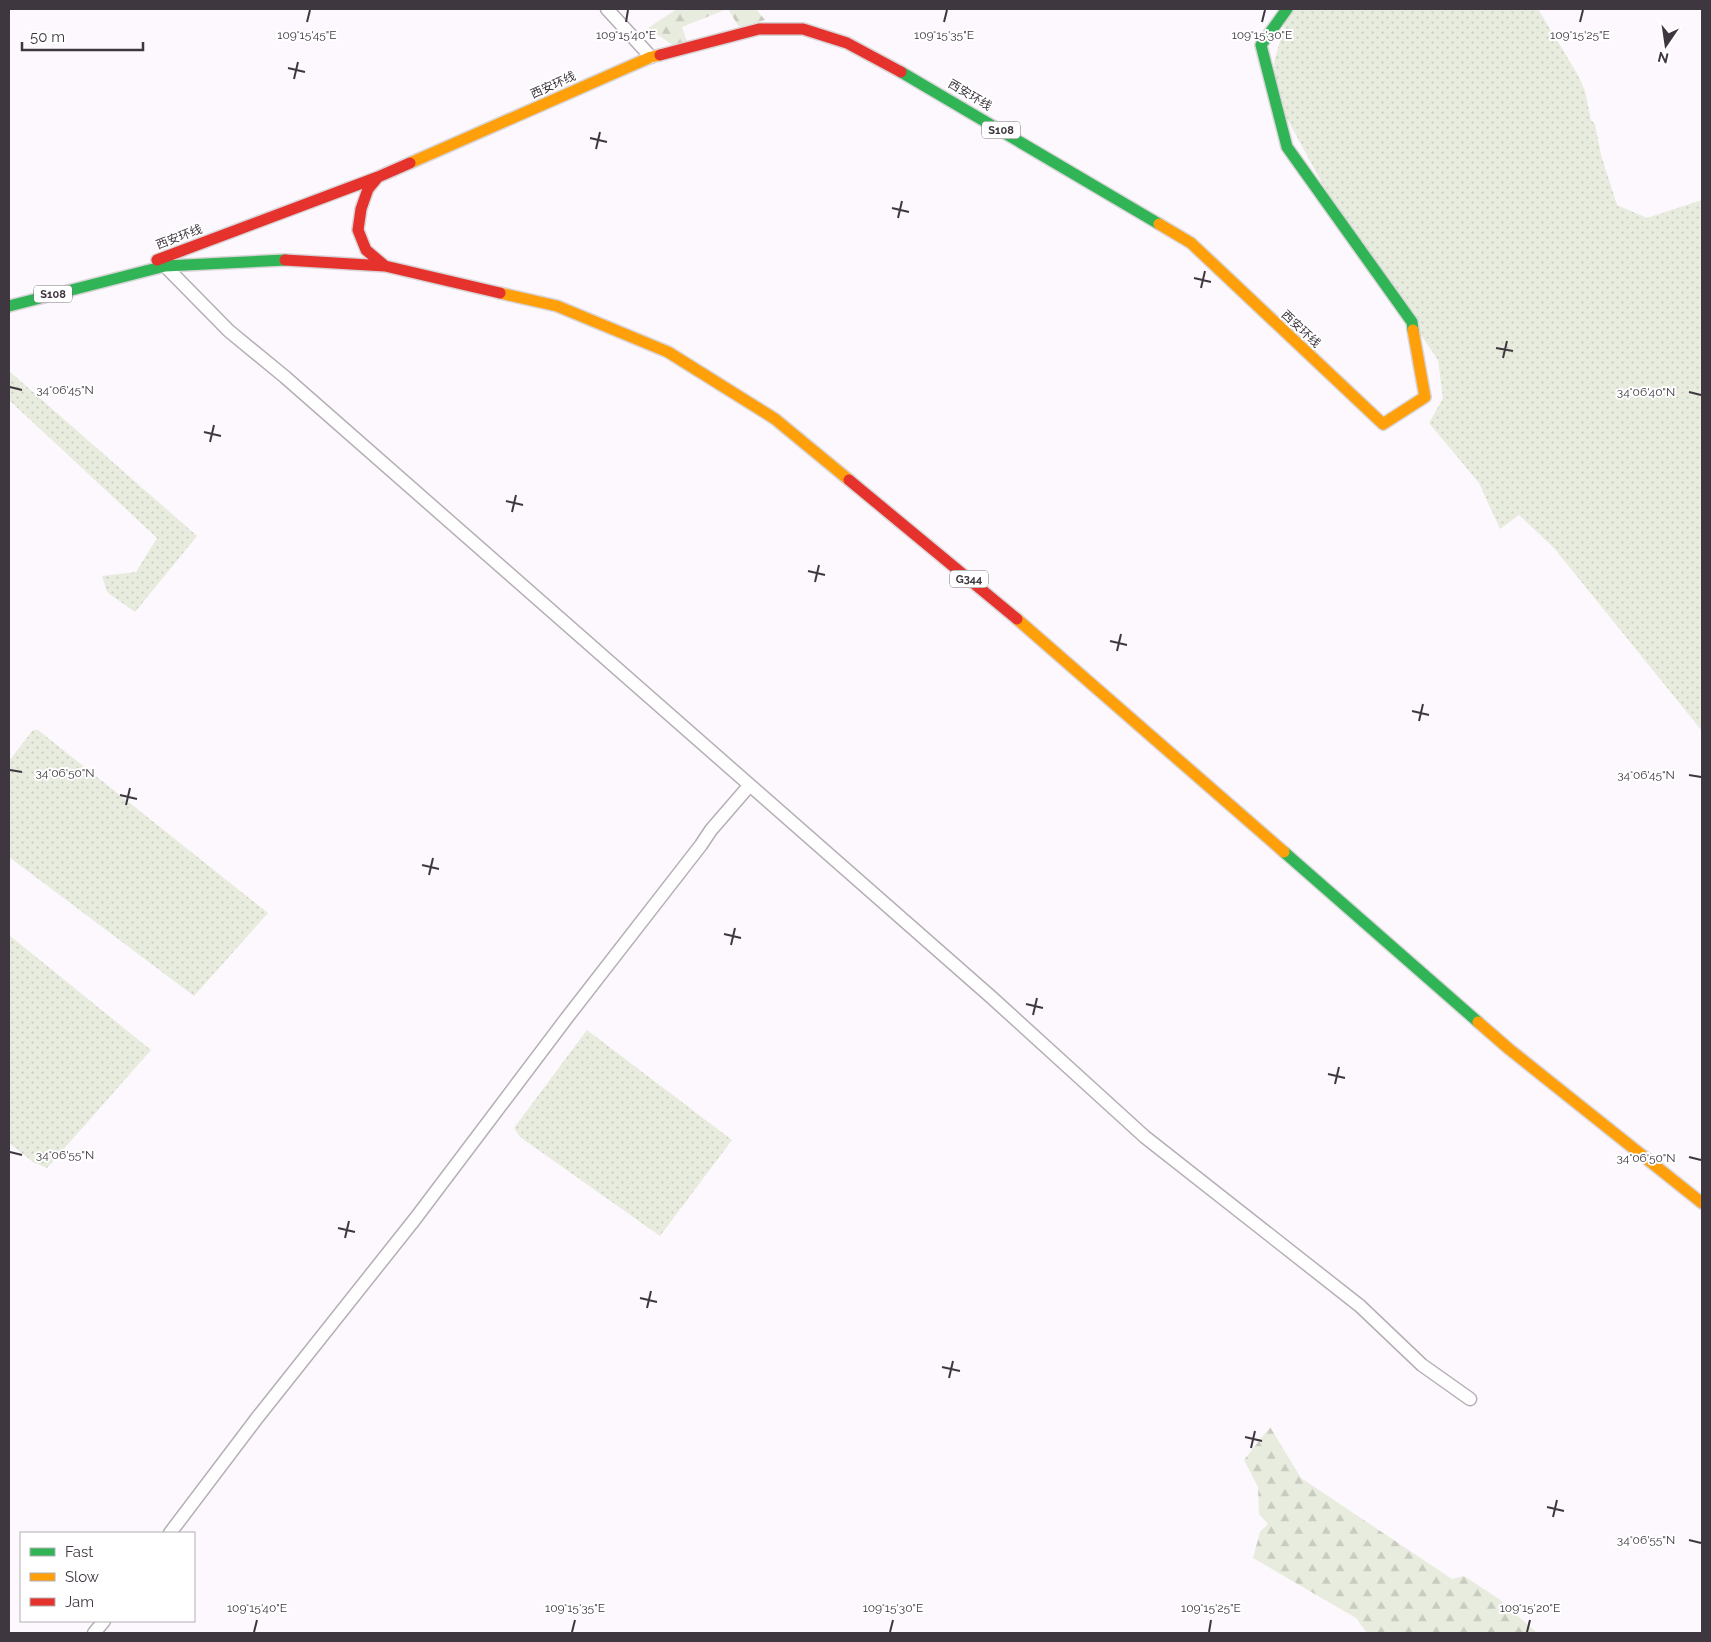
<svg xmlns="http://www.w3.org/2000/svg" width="1711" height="1642" viewBox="0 0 1711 1642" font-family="Raleway,'Noto Sans SC',sans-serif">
	<defs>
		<pattern id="grass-dots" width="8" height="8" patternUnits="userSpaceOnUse" patternTransform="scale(1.25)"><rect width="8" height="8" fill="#e8ecde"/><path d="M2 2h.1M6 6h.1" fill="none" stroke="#c8cbc0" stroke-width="1.8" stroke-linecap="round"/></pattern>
		<pattern id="forest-firs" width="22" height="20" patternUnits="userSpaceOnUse" patternTransform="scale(1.25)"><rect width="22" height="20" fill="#e8ecde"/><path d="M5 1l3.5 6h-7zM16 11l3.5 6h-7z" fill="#c8cbc0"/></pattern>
	</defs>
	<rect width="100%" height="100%" fill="#fdf8fd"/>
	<path fill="url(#grass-dots)" d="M 1295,9 L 1538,9 L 1578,75 L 1585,91 L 1591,120 L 1595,124 L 1601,155 L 1617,205 L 1647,218 L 1702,200 L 1702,731 L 1554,548 L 1519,515 L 1500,529 L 1479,483 L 1429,423 L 1443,398 L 1438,360 L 1342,220 L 1277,100 L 1274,62 L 1286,20 Z
		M 9,371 L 197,536 L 135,612 L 107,592 L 102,576 L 136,572 L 157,538 L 9,400 Z
		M 33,730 L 38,730 L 268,913 L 194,996 L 9,857 L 9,761 Z
		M 9,935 L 151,1050 L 47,1168 L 33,1162 L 9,1143 Z
		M 587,1030 L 732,1140 L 660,1236 L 520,1137 L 514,1128 Z"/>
	<path fill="url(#forest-firs)" d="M 677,9 L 727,9 L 682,27 L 687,42 L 674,46 L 648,28 Z
		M 728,9 L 756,9 L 765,20 L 739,27 Z
		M 1270,1427 L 1301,1478 L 1452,1579 L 1464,1576 L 1499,1599 L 1537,1633 L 1367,1633 L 1356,1618 L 1253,1558 L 1260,1532 L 1268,1524 L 1259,1514 L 1258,1487 L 1244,1460 Z"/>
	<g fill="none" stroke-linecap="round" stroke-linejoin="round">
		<g stroke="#b5afb5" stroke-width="15">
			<path id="street" d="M 607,9 L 651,57
				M 165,266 L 229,331 L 285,377 L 990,996 L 1145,1137 L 1360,1306 L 1422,1365 L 1470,1399
				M 170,1533 L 257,1418 L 415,1219 L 569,1015 L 701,845 L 711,830 L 749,786
				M 94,1633 L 104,1621"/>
		</g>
		<g stroke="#d8d5d8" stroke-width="14">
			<path id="fast" d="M 1287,9 L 1261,45 L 1287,147 L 1412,322 L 1413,330
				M 901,72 L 1159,224
				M 9,306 L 165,266 L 285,260
				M 1284,852 L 1478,1022"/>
		</g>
		<g stroke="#d8d5d8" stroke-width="14">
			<path id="slow" d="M 410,163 L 651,57 L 660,55
				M 1159,224 L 1191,243 L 1383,424 L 1425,397 L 1413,330
				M 500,293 L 557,306 L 668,352 L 775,419 L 849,480
				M 1017,619 L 1284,852
				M 1478,1022 L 1509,1049 L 1702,1203"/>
		</g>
		<g stroke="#d8d5d8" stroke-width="14">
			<path id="jam" d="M 660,55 L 759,29 L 803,29 L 847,43 L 901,72
				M 378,177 L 368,189 L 361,209 L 358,230 L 366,250 L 385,266
				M 157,260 L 378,177 L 410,163
				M 285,260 L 385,266 L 500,293
				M 849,480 L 1017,619"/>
		</g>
		<use href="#street" stroke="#fffeff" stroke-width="12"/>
		<use href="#fast" stroke="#30b455" stroke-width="11"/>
		<use href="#slow" stroke="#ff9f0a" stroke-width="11"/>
		<use href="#jam" stroke="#e5322d" stroke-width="11"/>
	</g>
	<path fill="none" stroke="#3f373f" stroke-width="2" d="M 307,22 L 310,10M 626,22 L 628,10M 944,22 L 947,10M 1262,22 L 1265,10M 1580,22 L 1583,10M 288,68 L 305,72M 294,79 L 298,62M 590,138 L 607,142M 596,149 L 600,132M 892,208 L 909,212M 898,218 L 902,201M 1194,278 L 1211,282M 1201,288 L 1205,271M 1496,348 L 1513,351M 1503,358 L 1507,341M 10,387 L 22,390M 1689,392 L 1701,395M 204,432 L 221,436M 210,442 L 214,425M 506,501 L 523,505M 512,512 L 516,495M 808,571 L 825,575M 815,582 L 819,565M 1110,641 L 1127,645M 1117,651 L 1121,634M 1412,711 L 1429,715M 1419,721 L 1423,704M 10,770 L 22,772M 1689,775 L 1701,777M 120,795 L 137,799M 126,805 L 130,788M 422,865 L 439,869M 429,875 L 433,858M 724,934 L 741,938M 731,945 L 735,928M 1026,1004 L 1043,1008M 1033,1015 L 1037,998M 1328,1074 L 1345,1078M 1335,1084 L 1339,1067M 10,1152 L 22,1155M 1689,1157 L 1701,1160M 338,1228 L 355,1232M 345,1238 L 349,1221M 640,1298 L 657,1302M 647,1308 L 651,1291M 942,1367 L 960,1371M 949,1378 L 953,1361M 1245,1437 L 1262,1441M 1251,1448 L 1255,1431M 1547,1507 L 1564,1511M 1553,1517 L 1557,1500M 1689,1540 L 1701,1543M 254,1632 L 257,1620M 572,1632 L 575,1620M 890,1632 L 893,1620M 1209,1632 L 1211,1620M 1527,1632 L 1530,1620"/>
	<g text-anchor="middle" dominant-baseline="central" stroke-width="4" stroke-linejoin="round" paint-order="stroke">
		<g fill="#fff" stroke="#797379" stroke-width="1">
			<rect x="982" y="121.5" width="38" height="17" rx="4"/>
			<rect x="34" y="285.5" width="38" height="17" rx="4"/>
			<rect x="950" y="570.5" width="38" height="17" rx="4"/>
		</g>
		<g font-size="11" font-weight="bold" fill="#3f373f">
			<text x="1001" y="130">S108</text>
			<text x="53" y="294">S108</text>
			<text x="969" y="579">G344</text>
		</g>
		<g font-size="12" fill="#3f373f" stroke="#fff">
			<text transform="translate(553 85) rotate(-24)">西安环线</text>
			<text transform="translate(970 95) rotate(31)">西安环线</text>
			<text transform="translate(179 237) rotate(-21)">西安环线</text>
			<text transform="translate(1301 329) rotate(43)">西安环线</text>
		</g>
	</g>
	<g font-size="12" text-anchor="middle" fill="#3f373f" stroke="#fff" stroke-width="4" stroke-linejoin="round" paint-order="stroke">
		<text x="307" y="39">109°15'45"E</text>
		<text x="626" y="39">109°15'40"E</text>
		<text x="944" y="39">109°15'35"E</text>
		<text x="1262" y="39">109°15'30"E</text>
		<text x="1580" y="39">109°15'25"E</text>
		<text x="65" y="394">34°06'45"N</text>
		<text x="1646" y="396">34°06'40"N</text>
		<text x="65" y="777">34°06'50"N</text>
		<text x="1646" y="779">34°06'45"N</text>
		<text x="65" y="1159">34°06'55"N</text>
		<text x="1646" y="1162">34°06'50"N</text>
		<text x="1646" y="1544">34°06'55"N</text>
		<text x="257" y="1612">109°15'40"E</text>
		<text x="575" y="1612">109°15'35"E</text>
		<text x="893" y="1612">109°15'30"E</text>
		<text x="1211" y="1612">109°15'25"E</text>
		<text x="1530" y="1612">109°15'20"E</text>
	</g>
	<rect width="1711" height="1642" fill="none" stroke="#3f373f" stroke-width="20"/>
	<rect x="20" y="1532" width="175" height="90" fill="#ffffff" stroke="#b2afb2"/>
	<rect x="30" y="1548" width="25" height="8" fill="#30b455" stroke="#b2afb2"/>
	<text x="65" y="1557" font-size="15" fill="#3f373f">Fast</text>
	<rect x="30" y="1573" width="25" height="8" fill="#ff9f0a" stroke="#b2afb2"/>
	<text x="65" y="1582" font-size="15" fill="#3f373f">Slow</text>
	<rect x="30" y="1598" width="25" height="8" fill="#e5322d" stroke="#b2afb2"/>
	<text x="65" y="1607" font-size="15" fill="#3f373f">Jam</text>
	<g transform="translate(1666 45) rotate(193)" stroke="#ffffff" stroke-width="4" paint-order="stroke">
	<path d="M0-4L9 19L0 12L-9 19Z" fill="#3f373f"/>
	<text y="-8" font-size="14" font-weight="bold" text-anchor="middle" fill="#3f373f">N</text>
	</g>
	<path d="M22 42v8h121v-8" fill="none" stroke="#3f373f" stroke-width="2.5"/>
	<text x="30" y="42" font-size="15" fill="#3f373f" stroke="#ffffff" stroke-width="4" paint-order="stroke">50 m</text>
</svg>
